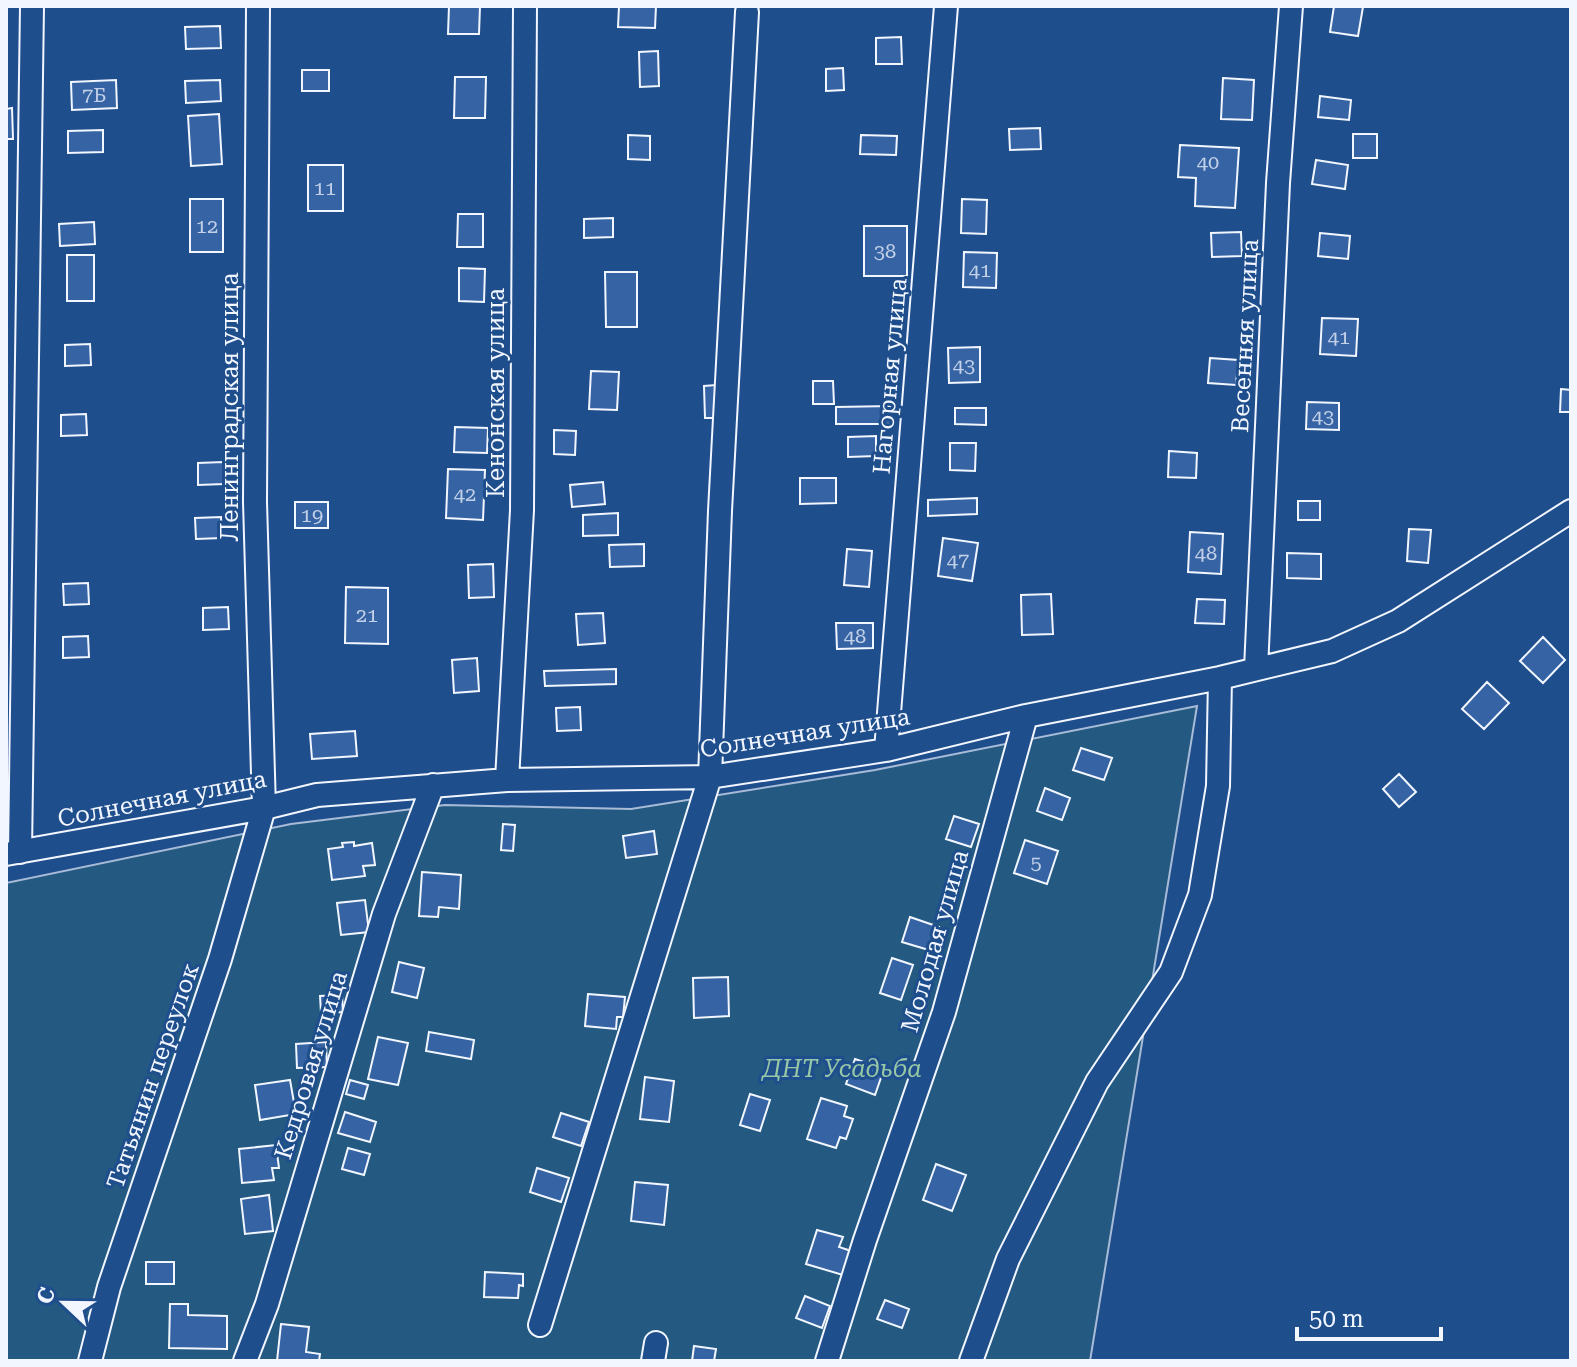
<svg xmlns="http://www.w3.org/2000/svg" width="1577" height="1367" viewBox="0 0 1577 1367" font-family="'Roboto Serif',serif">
	<rect width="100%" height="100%" fill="#1f4e8c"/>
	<path fill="#245a82" stroke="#a8bbd7" stroke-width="2" d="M 1197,706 L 1090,1361 L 6,1361 L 6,883 L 291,824 L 445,805 L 631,809 L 875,770 Z"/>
	<path fill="#3563a3" stroke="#f2f6ff" stroke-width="2" d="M 449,6 L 480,6 L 479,34 L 448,34 Z
		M 619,6 L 656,6 L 655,28 L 618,27 Z
		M 1334,6 L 1363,7 L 1358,36 L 1330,32 Z
		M 220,26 L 221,48 L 186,49 L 185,27 Z
		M 901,37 L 902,64 L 876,64 L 876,38 Z
		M 658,51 L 659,86 L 640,87 L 639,52 Z
		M 843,68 L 844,90 L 826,91 L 826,69 Z
		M 302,70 L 329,70 L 329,91 L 302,91 Z
		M 455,77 L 486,77 L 485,118 L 454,118 Z
		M 1223,78 L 1254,80 L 1252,120 L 1221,119 Z
		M 116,80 L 117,108 L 72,110 L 71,82 Z
		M 220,80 L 221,101 L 186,103 L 185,81 Z
		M 1320,96 L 1351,100 L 1349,120 L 1318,117 Z
		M 12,108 L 13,139 L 6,139 L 6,109 Z
		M 219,114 L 222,164 L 191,166 L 188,116 Z
		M 1040,128 L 1041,149 L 1010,150 L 1009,129 Z
		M 103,130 L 103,152 L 68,153 L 68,131 Z
		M 1353,134 L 1377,134 L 1377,158 L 1353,158 Z
		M 628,135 L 650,136 L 650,160 L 628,159 Z
		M 861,135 L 897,136 L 896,155 L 860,154 Z
		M 1180,145 L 1239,148 L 1235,208 L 1195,206 L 1196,178 L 1178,177 Z
		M 1316,160 L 1348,165 L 1345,189 L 1312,184 Z
		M 308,165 L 343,165 L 343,211 L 308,211 Z
		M 190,199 L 223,199 L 223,252 L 190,252 Z
		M 962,199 L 987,200 L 986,234 L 961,233 Z
		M 458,214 L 483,214 L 483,247 L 457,247 Z
		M 613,218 L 613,237 L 584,238 L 584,219 Z
		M 94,222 L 95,244 L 60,246 L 59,224 Z
		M 864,226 L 907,226 L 907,276 L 864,276 Z
		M 1241,232 L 1242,256 L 1212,257 L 1211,233 Z
		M 1320,233 L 1350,236 L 1348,259 L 1318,256 Z
		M 964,252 L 997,253 L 996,288 L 963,287 Z
		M 67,255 L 94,255 L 94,301 L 67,301 Z
		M 459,268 L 485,269 L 484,302 L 459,301 Z
		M 605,272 L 637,272 L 637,327 L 606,327 Z
		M 1322,318 L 1358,319 L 1356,356 L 1320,354 Z
		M 90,344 L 91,365 L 65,366 L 65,345 Z
		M 980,347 L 980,382 L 949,383 L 948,348 Z
		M 1210,358 L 1238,360 L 1236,385 L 1208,383 Z
		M 591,371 L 619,372 L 617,410 L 589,409 Z
		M 813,381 L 833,381 L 834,404 L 813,404 Z
		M 716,385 L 716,418 L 705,418 L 704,386 Z
		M 1561,389 L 1571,390 L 1571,412 L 1560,412 Z
		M 1307,402 L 1339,403 L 1339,430 L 1306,429 Z
		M 891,406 L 891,424 L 836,424 L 836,407 Z
		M 955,408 L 986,408 L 986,425 L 955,424 Z
		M 86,414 L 87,435 L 61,436 L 61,415 Z
		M 455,427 L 488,428 L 487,453 L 454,452 Z
		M 554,430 L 576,431 L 575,455 L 554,454 Z
		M 876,436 L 876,456 L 848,457 L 848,437 Z
		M 950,443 L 976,443 L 975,471 L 950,470 Z
		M 1169,451 L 1197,453 L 1196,478 L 1168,477 Z
		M 223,462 L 224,484 L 198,485 L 198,463 Z
		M 448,469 L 485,470 L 483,520 L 446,518 Z
		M 800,478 L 836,478 L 836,503 L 800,504 Z
		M 603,482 L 605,504 L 572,507 L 570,485 Z
		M 977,498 L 977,514 L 928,516 L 928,500 Z
		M 1298,501 L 1320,501 L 1320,520 L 1298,520 Z
		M 295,502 L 328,502 L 328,528 L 295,528 Z
		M 618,513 L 618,535 L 583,536 L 583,515 Z
		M 221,517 L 222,538 L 196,539 L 195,518 Z
		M 1409,529 L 1431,530 L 1428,563 L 1407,561 Z
		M 1190,532 L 1223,534 L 1221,574 L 1188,572 Z
		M 943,538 L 978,543 L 972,581 L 938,576 Z
		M 644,544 L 644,566 L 610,567 L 609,545 Z
		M 847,549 L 872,551 L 869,587 L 844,585 Z
		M 1287,553 L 1321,554 L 1321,579 L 1287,578 Z
		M 493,564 L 494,597 L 469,598 L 468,565 Z
		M 88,583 L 89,604 L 64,605 L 63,584 Z
		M 346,587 L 388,588 L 388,644 L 345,643 Z
		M 1051,594 L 1053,634 L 1022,635 L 1021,595 Z
		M 1197,599 L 1225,600 L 1224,624 L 1195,623 Z
		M 228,607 L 229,629 L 203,630 L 203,608 Z
		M 603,613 L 605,643 L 578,645 L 576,614 Z
		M 836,623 L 873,623 L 873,648 L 837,649 Z
		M 88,636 L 89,657 L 63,658 L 63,637 Z
		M 1543,637 L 1565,660 L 1543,683 L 1520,661 Z
		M 477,658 L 479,691 L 454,693 L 452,660 Z
		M 616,669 L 616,684 L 545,686 L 544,671 Z
		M 1487,682 L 1509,703 L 1484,729 L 1462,709 Z
		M 580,707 L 581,730 L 557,731 L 556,708 Z
		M 355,731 L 357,756 L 312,759 L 310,734 Z
		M 1081,748 L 1112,758 L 1104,780 L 1073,770 Z
		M 1399,774 L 1416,792 L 1399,807 L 1383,789 Z
		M 1045,788 L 1070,798 L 1062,820 L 1037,811 Z
		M 954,816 L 979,824 L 971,847 L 946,839 Z
		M 503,824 L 515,825 L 513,851 L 501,850 Z
		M 654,831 L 657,854 L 626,858 L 623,836 Z
		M 1025,840 L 1058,851 L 1047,884 L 1014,873 Z
		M 354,842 L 354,846 L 372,843 L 375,865 L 363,866 L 365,876 L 332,880 L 328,849 L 343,847 L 342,843 Z
		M 422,872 L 461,875 L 459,909 L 439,907 L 438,917 L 419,916 Z
		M 365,900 L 369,932 L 341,935 L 337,903 Z
		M 910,917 L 939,927 L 932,951 L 902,942 Z
		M 892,958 L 913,965 L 901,1000 L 880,993 Z
		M 399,962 L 424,968 L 417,998 L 392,992 Z
		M 728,977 L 729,1016 L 694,1018 L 693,978 Z
		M 588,994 L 625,997 L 623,1017 L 617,1017 L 616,1029 L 585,1026 Z
		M 342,995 L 343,1012 L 321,1013 L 320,996 Z
		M 429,1032 L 474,1040 L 471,1059 L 426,1051 Z
		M 378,1037 L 408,1043 L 398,1085 L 368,1079 Z
		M 326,1042 L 327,1067 L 297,1068 L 296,1044 Z
		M 855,1059 L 884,1069 L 875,1095 L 846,1084 Z
		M 645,1077 L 674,1081 L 669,1122 L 640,1119 Z
		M 290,1080 L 296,1114 L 260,1120 L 255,1085 Z
		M 350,1080 L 368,1085 L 364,1099 L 346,1094 Z
		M 750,1094 L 770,1100 L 760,1131 L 740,1125 Z
		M 821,1098 L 847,1106 L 844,1116 L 853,1119 L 846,1139 L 840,1137 L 836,1148 L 807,1139 Z
		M 345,1112 L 376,1122 L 370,1142 L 338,1133 Z
		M 561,1113 L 589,1122 L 581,1146 L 553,1137 Z
		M 276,1145 L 279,1168 L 272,1168 L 274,1180 L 242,1183 L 239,1149 Z
		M 348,1148 L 370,1154 L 364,1175 L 342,1169 Z
		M 936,1164 L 966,1175 L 952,1211 L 923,1200 Z
		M 537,1168 L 569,1178 L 561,1202 L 530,1192 Z
		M 635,1182 L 668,1185 L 664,1225 L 631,1221 Z
		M 269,1195 L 273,1231 L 245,1234 L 241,1199 Z
		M 817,1230 L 843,1237 L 839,1247 L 851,1251 L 843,1275 L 806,1264 Z
		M 146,1262 L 174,1262 L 174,1284 L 146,1284 Z
		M 485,1272 L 523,1274 L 523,1286 L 519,1285 L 518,1298 L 484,1297 Z
		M 805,1296 L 830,1306 L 822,1328 L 796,1318 Z
		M 885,1300 L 909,1309 L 902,1328 L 877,1319 Z
		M 170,1304 L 188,1304 L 188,1315 L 227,1316 L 227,1349 L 169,1348 Z
		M 281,1324 L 309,1327 L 306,1352 L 320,1354 L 319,1361 L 277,1361 Z
		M 694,1346 L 716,1349 L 714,1361 L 692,1361 Z"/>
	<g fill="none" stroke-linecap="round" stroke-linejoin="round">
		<g stroke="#f2f6ff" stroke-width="26">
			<path id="minor" d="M 1256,669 L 1278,183 L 1291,6
				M 886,750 L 946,6
				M 507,780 L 522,510 L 525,6
				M 20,852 L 32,6
				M 6,854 L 264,808 L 317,795 L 507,780 L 710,777 L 886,750 L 1026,716 L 1220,678 L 1332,651 L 1398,621 L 1571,511
				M 540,1325 L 710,777 L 720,511 L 747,12
				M 90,1361 L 109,1287 L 220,959 L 264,808 L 255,502 L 258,6
				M 245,1361 L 267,1304 L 384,914 L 433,785
				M 653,1361 L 656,1343
				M 827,1361 L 865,1240 L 944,1012 L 1026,716
				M 971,1361 L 1008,1259 L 1097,1082 L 1171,972 L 1200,895 L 1218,786 L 1220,678"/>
		</g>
		<use href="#minor" stroke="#1f4e8c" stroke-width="22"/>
	</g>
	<g text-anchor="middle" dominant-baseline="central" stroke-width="6" stroke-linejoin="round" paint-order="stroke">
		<g font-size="20" fill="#c3d1e8">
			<text x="94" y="95">7Б</text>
			<text x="1208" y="162">40</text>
			<text x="325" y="188">11</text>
			<text x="207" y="226">12</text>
			<text x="885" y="251">38</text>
			<text x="980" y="270">41</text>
			<text x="1339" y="337">41</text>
			<text x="964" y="365">43</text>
			<text x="1323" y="416">43</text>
			<text x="465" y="494">42</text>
			<text x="312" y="515">19</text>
			<text x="1206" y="553">48</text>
			<text x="958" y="560">47</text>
			<text x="367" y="615">21</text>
			<text x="855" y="636">48</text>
			<text x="1036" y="862">5</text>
		</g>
		<g font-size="24" fill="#f2f6ff" stroke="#1f4e8c">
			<text transform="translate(1245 336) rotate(-87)">Весенняя улица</text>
			<text transform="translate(890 376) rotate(-85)">Нагорная улица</text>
			<text transform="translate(496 393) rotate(-90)">Кенонская улица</text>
			<text transform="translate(230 407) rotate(-90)">Ленинградская улица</text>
			<text transform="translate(805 733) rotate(-9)">Солнечная улица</text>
			<text transform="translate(162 799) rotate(-11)">Солнечная улица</text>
			<text transform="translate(935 941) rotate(-74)">Молодая улица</text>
			<text transform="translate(311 1065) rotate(-73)">Кедровая улица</text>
			<text transform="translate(153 1076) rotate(-71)">Татьянин переулок</text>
		</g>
		<g font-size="24" font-style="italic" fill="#97c8a6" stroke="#1f4e8c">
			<text x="842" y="1069">ДНТ Усадьба</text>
		</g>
	</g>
	<rect width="1577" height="1367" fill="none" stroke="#f2f6ff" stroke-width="16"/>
	<g transform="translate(64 1303) rotate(292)" stroke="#1f4e8c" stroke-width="6" paint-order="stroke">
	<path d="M0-6L14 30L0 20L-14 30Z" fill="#f2f6ff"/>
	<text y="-12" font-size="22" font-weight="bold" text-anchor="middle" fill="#f2f6ff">С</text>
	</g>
	<path d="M1297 1327v12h144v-12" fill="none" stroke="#f2f6ff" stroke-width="4"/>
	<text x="1309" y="1327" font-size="24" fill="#f2f6ff" stroke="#1f4e8c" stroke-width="6" paint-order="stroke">50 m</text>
</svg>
